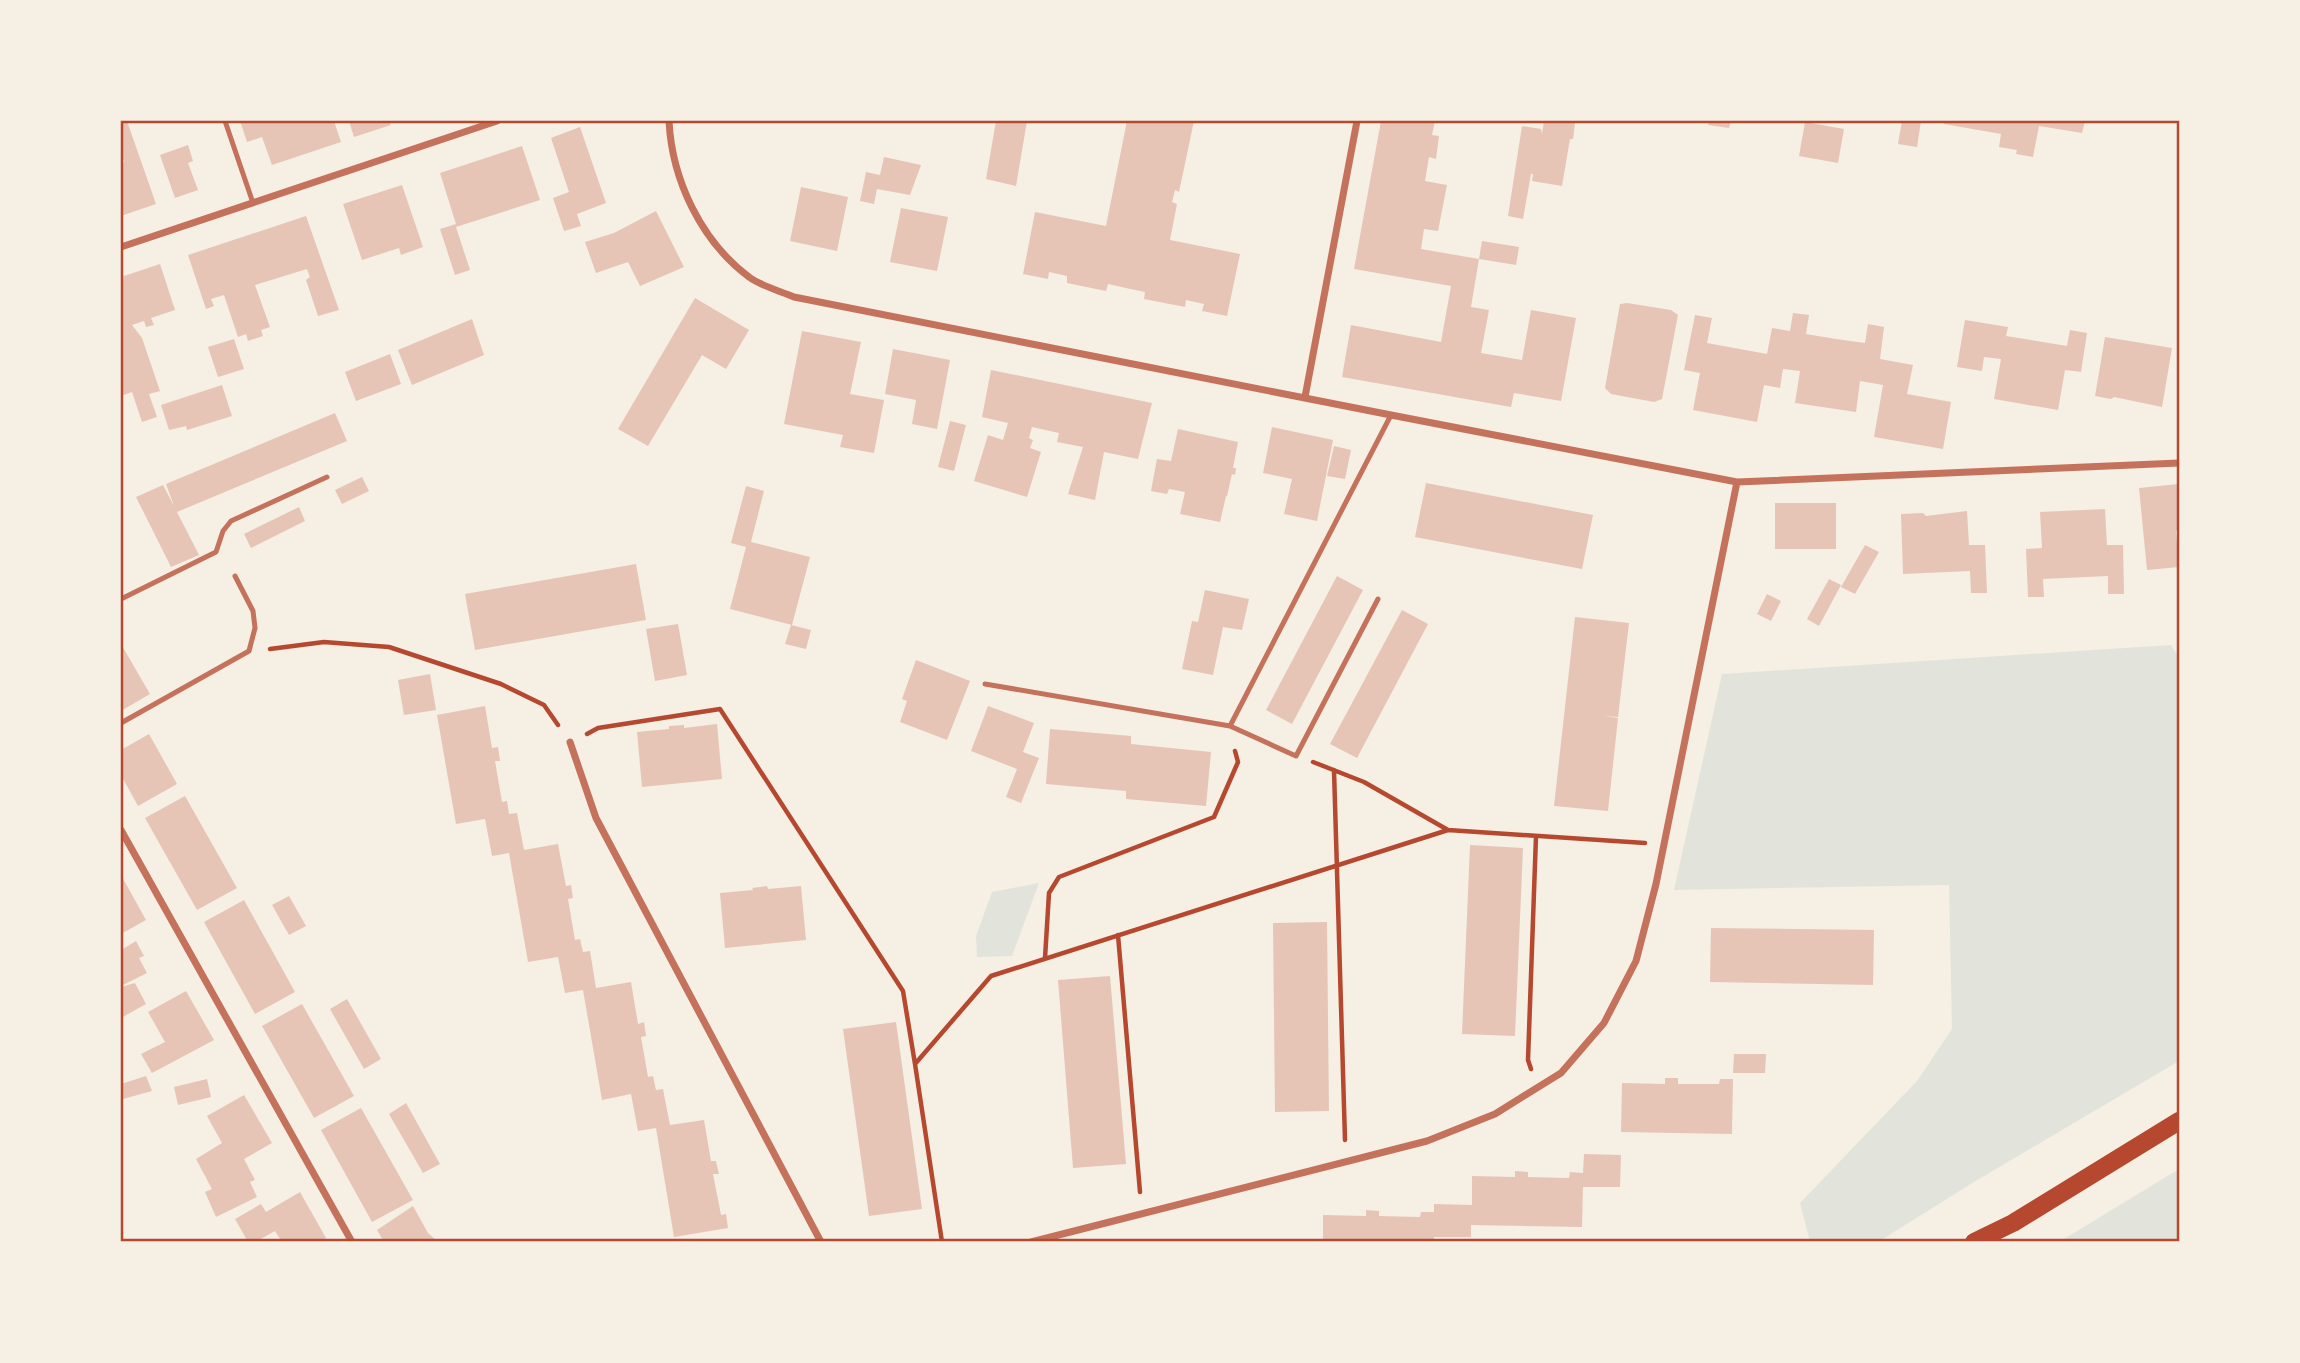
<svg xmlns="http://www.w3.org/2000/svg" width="2300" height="1363" viewBox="0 0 2300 1363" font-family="'Zilla Slab',serif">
	<rect width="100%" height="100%" fill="#f6efe4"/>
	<path fill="#e2e4dc" d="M 2171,645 L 2179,658 L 2179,1061 L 1974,1182 L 1878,1242 L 1810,1242 L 1800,1203 L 1917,1081 L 1952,1029 L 1949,885 L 1674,890 L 1722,674 Z
		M 1039,883 L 1012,956 L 977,957 L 976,936 L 992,892 Z
		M 2179,1169 L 2179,1242 L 2059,1242 Z"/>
	<path fill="#e6c5b7" d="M 121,121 L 127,121 L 156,204 L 121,216 L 121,163 L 124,162 L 121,152 Z
		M 240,121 L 334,121 L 341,142 L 272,165 L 262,137 L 247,142 Z
		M 349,121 L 389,121 L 391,125 L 354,137 Z
		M 996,121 L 1027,121 L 1016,186 L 986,179 Z
		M 1127,121 L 1194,121 L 1179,192 L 1175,190 L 1172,202 L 1177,204 L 1170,240 L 1240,254 L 1227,316 L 1202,311 L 1204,304 L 1186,300 L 1185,307 L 1144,299 L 1145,292 L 1126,288 L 1108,284 L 1106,291 L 1067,283 L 1067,276 L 1049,272 L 1048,279 L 1023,274 L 1035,212 L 1106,226 Z
		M 1381,121 L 1435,121 L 1432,135 L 1439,136 L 1436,159 L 1429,157 L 1425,181 L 1447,185 L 1438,231 L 1424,229 L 1421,249 L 1479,259 L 1471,307 L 1489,310 L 1481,353 L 1522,360 L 1531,310 L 1576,318 L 1561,401 L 1514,393 L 1511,407 L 1342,377 L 1351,325 L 1441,342 L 1451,286 L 1354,269 Z
		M 1544,121 L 1575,123 L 1573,139 L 1570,139 L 1562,186 L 1532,181 L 1533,174 L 1531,174 L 1523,219 L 1508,216 L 1522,126 L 1541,129 L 1542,134 Z
		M 1709,121 L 1731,121 L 1729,128 L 1708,125 Z
		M 1902,121 L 1921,121 L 1917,147 L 1898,144 Z
		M 1944,121 L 2085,121 L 2082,133 L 2039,126 L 2033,157 L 2016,154 L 2017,150 L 1999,147 L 2001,134 L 1944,124 Z
		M 1805,122 L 1844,129 L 1838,163 L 1799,156 Z
		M 580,127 L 606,203 L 577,214 L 581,226 L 564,231 L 553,198 L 569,192 L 551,138 Z
		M 188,145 L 193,161 L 188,163 L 198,190 L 175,198 L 160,155 Z
		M 522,146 L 540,200 L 456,227 L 470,270 L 455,275 L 440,229 L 456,224 L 440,173 Z
		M 884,157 L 921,165 L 910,195 L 877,189 L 874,204 L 860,201 L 866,172 L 880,175 Z
		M 402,185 L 423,247 L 401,255 L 399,248 L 362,260 L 343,204 Z
		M 801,187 L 848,197 L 837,251 L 790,241 Z
		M 901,208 L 948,217 L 937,271 L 890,262 Z
		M 656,211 L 684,267 L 640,286 L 628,262 L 596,273 L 585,242 L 614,233 Z
		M 306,216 L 339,310 L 318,316 L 306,280 L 310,277 L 307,269 L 255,285 L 270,327 L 261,330 L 263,336 L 248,341 L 246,334 L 238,337 L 224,295 L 211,299 L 214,306 L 206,309 L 188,255 Z
		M 1482,241 L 1519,247 L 1516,265 L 1479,259 Z
		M 160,264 L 175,310 L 151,318 L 154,325 L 146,327 L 144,321 L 132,325 L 142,338 L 160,391 L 149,394 L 157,417 L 142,422 L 132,392 L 121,396 L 121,277 Z
		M 695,298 L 749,330 L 726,369 L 702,355 L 648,446 L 618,429 Z
		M 1627,303 L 1671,310 L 1678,315 L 1662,399 L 1654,402 L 1611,394 L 1605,388 L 1620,304 Z
		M 1793,313 L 1809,315 L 1806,334 L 1836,339 L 1865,343 L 1868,324 L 1884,327 L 1880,359 L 1913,365 L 1907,394 L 1951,402 L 1943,449 L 1874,437 L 1883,385 L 1860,381 L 1856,412 L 1795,403 L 1800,371 L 1783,369 L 1780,388 L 1764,385 L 1757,422 L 1693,410 L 1700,373 L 1684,370 L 1695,315 L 1712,318 L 1707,343 L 1767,354 L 1772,328 L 1790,331 Z
		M 472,319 L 484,355 L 412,385 L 398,350 Z
		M 1965,320 L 2008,327 L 2006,336 L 2067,346 L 2070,330 L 2087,333 L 2081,372 L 2065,370 L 2058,410 L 1994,399 L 2001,359 L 1984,357 L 1982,371 L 1957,367 Z
		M 802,331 L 861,342 L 850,394 L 884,400 L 874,453 L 840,447 L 843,435 L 784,424 Z
		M 2105,337 L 2172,348 L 2162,407 L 2114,397 L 2111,399 L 2095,396 Z
		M 234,339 L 244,369 L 218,377 L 208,347 Z
		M 893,349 L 950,360 L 937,429 L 912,424 L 916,400 L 885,394 Z
		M 390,354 L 401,384 L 356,401 L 345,372 Z
		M 991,370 L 1152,403 L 1138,459 L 1104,452 L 1095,500 L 1068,494 L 1083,447 L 1057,442 L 1059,433 L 1032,427 L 1029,438 L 1033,440 L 1030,448 L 1041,452 L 1027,497 L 974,481 L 988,435 L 1003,440 L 1008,423 L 982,417 Z
		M 222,385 L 232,416 L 187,430 L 186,426 L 169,430 L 161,405 Z
		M 335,413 L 347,441 L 177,512 L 199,555 L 171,567 L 136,497 L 163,485 L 174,506 L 166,484 Z
		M 950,421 L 966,425 L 954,471 L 938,467 Z
		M 1272,427 L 1333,440 L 1317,521 L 1284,514 L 1292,479 L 1263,473 Z
		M 1178,429 L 1238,442 L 1233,468 L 1236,468 L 1235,475 L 1232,474 L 1227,496 L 1226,496 L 1220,522 L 1180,514 L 1185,492 L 1169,489 L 1167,494 L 1151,491 L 1157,459 L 1171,461 Z
		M 1334,446 L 1351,450 L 1345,479 L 1327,476 Z
		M 362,477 L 369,491 L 342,504 L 335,490 Z
		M 1426,483 L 1593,515 L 1582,569 L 1415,537 Z
		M 2179,484 L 2179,530 L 2176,531 L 2179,567 L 2147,570 L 2139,488 Z
		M 746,486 L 764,491 L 751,542 L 810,557 L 792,625 L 730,609 L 746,547 L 731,543 Z
		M 1775,503 L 1836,503 L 1836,549 L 1775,549 Z
		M 299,507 L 305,521 L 251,548 L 244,534 Z
		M 2105,509 L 2107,545 L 2123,545 L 2124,594 L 2108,594 L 2108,576 L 2043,579 L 2044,597 L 2028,597 L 2026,549 L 2042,548 L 2040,512 Z
		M 1967,511 L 1969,545 L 1985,545 L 1987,593 L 1971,593 L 1970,571 L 1903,574 L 1901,514 L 1923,513 L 1926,516 Z
		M 1865,545 L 1879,552 L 1855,594 L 1841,587 Z
		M 636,564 L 646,620 L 475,650 L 465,594 Z
		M 1337,576 L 1363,590 L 1292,724 L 1266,710 Z
		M 1829,579 L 1841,585 L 1819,626 L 1807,619 Z
		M 1205,590 L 1249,599 L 1242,630 L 1223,627 L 1213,675 L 1182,669 L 1192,621 L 1198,622 Z
		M 1767,594 L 1781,601 L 1771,621 L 1757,614 Z
		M 1402,610 L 1428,624 L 1357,758 L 1330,744 Z
		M 1575,617 L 1629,623 L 1618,717 L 1604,716 L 1618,718 L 1608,811 L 1554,806 Z
		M 678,624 L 687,675 L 655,681 L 646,629 Z
		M 791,625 L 811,630 L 806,649 L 785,644 Z
		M 121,644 L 150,694 L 121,711 Z
		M 916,660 L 970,681 L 947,740 L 900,722 L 907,701 L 902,699 Z
		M 430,674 L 436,710 L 404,715 L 398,680 Z
		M 485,706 L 492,748 L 498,747 L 500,761 L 495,761 L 502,802 L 507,801 L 509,814 L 517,813 L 524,850 L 558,844 L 566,886 L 571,885 L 573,898 L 568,899 L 575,940 L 580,939 L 583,952 L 590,951 L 596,988 L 631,982 L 638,1024 L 644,1022 L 646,1036 L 641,1037 L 648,1077 L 653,1076 L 656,1090 L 663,1089 L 670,1125 L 704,1120 L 711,1161 L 716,1161 L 719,1174 L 713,1174 L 721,1215 L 726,1214 L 728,1228 L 674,1237 L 656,1128 L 638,1131 L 631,1094 L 602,1100 L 583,990 L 565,993 L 558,957 L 528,962 L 509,853 L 492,856 L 485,819 L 456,824 L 437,715 Z
		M 988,706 L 1034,723 L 1023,752 L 1039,758 L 1021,803 L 1006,797 L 1017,769 L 971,751 Z
		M 717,724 L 722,779 L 642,787 L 637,732 L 669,729 L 669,726 L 684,725 L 684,728 Z
		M 1050,729 L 1131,736 L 1131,744 L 1211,752 L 1206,806 L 1126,799 L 1126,791 L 1046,784 Z
		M 149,734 L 177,784 L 138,806 L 121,775 L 121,750 Z
		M 185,796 L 237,888 L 197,910 L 145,818 Z
		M 1470,845 L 1523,848 L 1515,1036 L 1462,1034 Z
		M 121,875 L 146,920 L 121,934 Z
		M 767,886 L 768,889 L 801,886 L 806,940 L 725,948 L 720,893 L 753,890 L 752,888 Z
		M 289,896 L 306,926 L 289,935 L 272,905 Z
		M 244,900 L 295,992 L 255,1014 L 204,922 Z
		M 1327,922 L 1329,1111 L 1275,1112 L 1273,923 Z
		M 1711,928 L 1874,930 L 1873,985 L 1710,982 Z
		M 136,941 L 144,956 L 139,958 L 147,973 L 121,986 L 121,950 Z
		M 1110,976 L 1126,1164 L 1073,1168 L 1058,980 Z
		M 135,983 L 146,1004 L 121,1018 L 121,987 Z
		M 186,991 L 214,1040 L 152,1073 L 141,1054 L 165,1042 L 148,1012 Z
		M 347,999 L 381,1059 L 364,1069 L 330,1009 Z
		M 302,1004 L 354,1096 L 314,1118 L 262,1026 Z
		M 896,1022 L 922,1209 L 869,1216 L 843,1029 Z
		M 1734,1054 L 1766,1054 L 1765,1073 L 1733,1073 Z
		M 146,1076 L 152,1091 L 123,1099 L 121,1084 Z
		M 1665,1078 L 1678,1078 L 1678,1084 L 1719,1084 L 1720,1079 L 1733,1079 L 1732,1134 L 1621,1132 L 1622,1083 L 1665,1084 Z
		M 207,1079 L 211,1097 L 178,1105 L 174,1087 Z
		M 244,1095 L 272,1143 L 244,1159 L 255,1180 L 250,1182 L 257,1197 L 216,1217 L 205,1192 L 212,1189 L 196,1159 L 222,1143 L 207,1116 Z
		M 406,1103 L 440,1164 L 423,1173 L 389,1114 Z
		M 361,1108 L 413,1200 L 372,1222 L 321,1130 Z
		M 1584,1154 L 1621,1155 L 1620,1187 L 1583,1187 L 1582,1227 L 1471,1225 L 1471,1237 L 1434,1237 L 1434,1242 L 1323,1242 L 1323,1215 L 1366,1216 L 1366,1210 L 1379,1211 L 1379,1216 L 1420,1217 L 1421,1212 L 1434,1212 L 1434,1204 L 1472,1205 L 1472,1176 L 1515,1177 L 1515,1171 L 1528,1172 L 1528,1177 L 1569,1178 L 1570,1172 L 1583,1173 Z
		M 300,1192 L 326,1238 L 318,1242 L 282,1242 L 275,1231 L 255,1242 L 248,1242 L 235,1219 L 261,1204 L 266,1212 Z
		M 413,1206 L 428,1233 L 438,1242 L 384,1242 L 377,1230 Z"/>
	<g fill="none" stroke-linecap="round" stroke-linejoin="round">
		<path stroke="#b5482f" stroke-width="4.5" d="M 270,649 L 324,642 L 389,647 L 501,684 L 544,705 L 558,725
			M 587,734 L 598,728 L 720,709 L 903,991 L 915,1064
			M 1313,762 L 1364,782 L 1448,830 L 1645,843
			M 1334,770 L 1345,1140
			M 1118,935 L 1140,1192
			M 1045,958 L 1049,893 L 1059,877 L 1214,817 L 1238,762 L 1235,751
			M 1531,1069 L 1528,1060 L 1536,836
			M 942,1242 L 915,1064 L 991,976 L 1448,830"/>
		<path stroke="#c5725c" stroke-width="5" d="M 225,121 L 253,203
			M 121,599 L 216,552 L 223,531 L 231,521 L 327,477
			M 985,684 L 1230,726 L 1296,756 L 1378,599
			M 121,723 L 249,651 L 255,628 L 253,611 L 235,576
			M 1230,726 L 1391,415"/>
		<path stroke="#c5725c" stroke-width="7" d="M 669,121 C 672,180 701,241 749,277 C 761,286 780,291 794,297 L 1391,415 L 1737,482 L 2179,463
			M 121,247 L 497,121
			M 1305,397 L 1357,121
			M 570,742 L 596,818 L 821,1242
			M 121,830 L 352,1242
			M 1031,1242 L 1427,1141 L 1495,1114 L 1561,1073 L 1604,1023 L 1636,961 L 1656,884 L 1737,482"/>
		<path stroke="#b5482f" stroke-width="18" d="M 1974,1242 L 2013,1223 L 2179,1121"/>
	</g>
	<rect width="2300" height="1363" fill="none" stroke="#f6efe4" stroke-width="245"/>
	<rect x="122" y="122" width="2056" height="1118" fill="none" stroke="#b5482f" stroke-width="2.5"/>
</svg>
